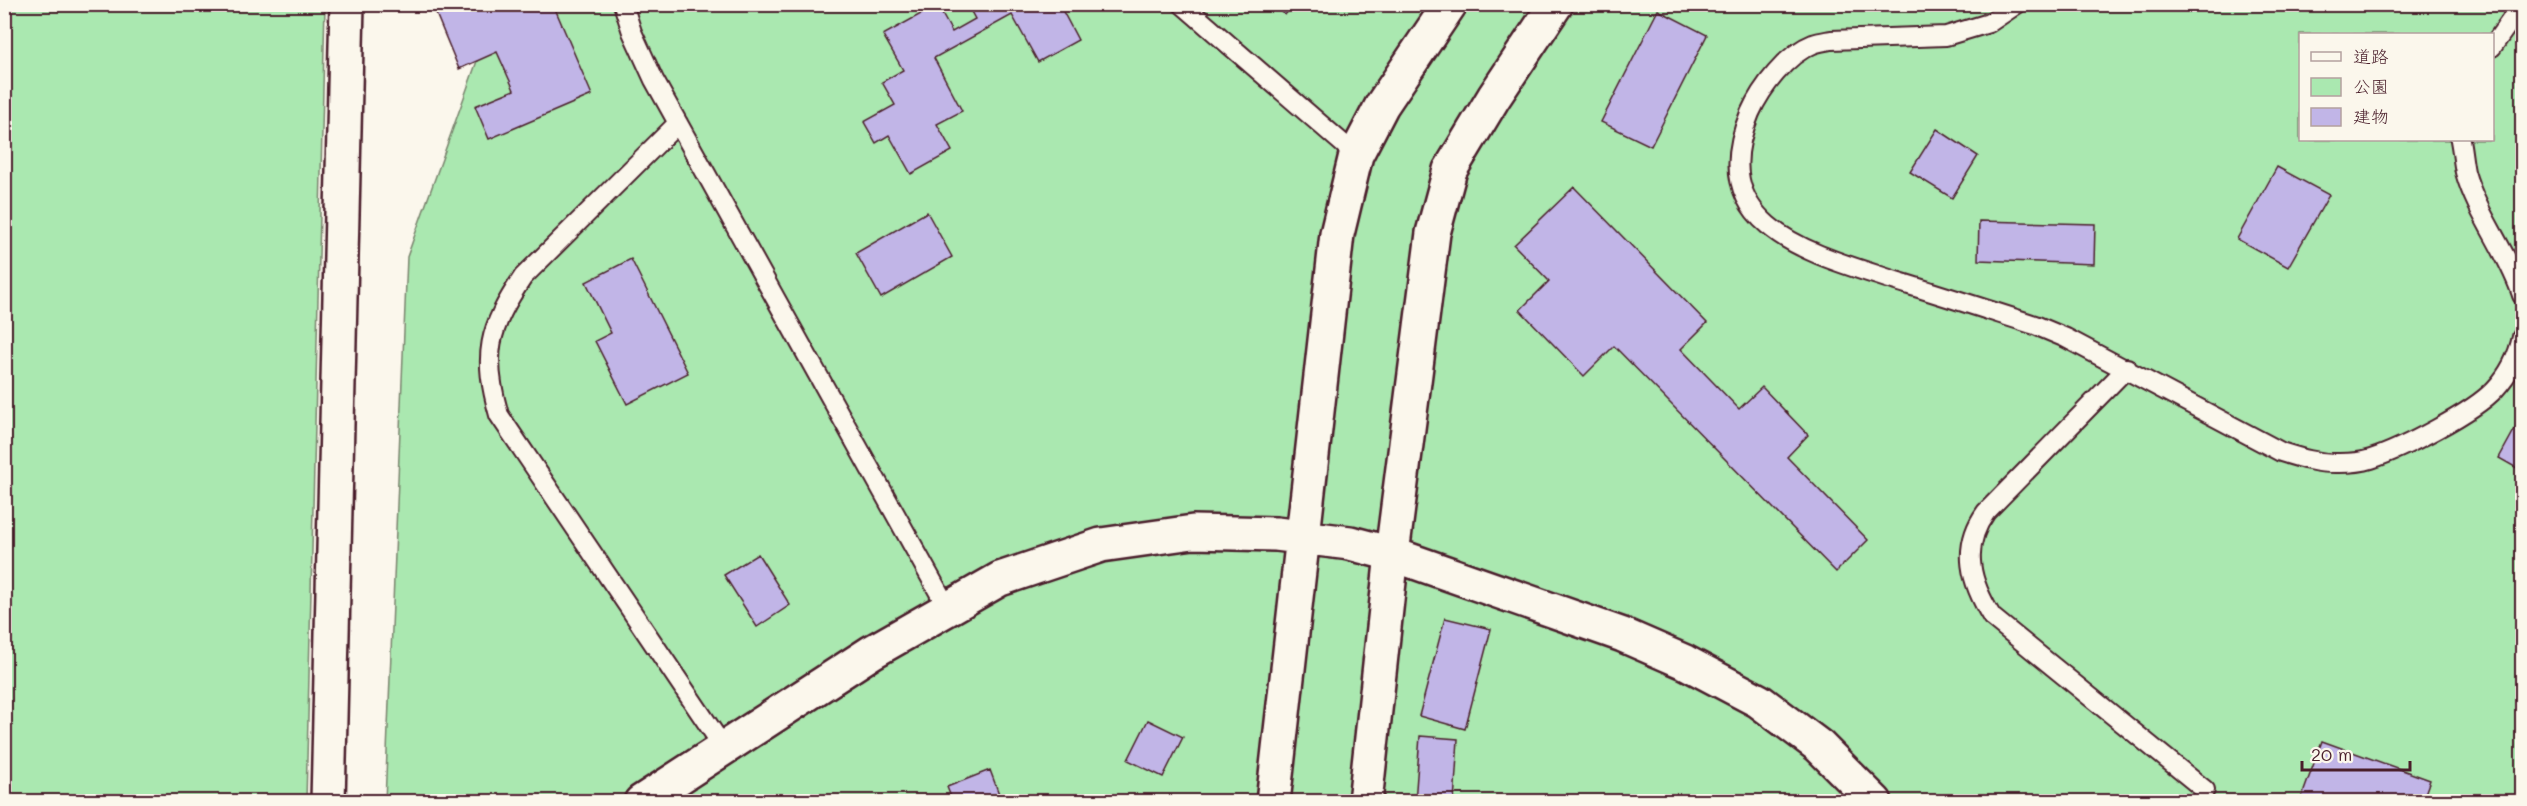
<svg xmlns="http://www.w3.org/2000/svg" width="2527" height="806" viewBox="0 0 2527 806" font-family="Mali,'Klee One',sans-serif">
	<rect width="100%" height="100%" fill="#fbf7ec"/>
	<filter id="ink" filterUnits="userSpaceOnUse"><feTurbulence type="fractalNoise" baseFrequency=".0167" numOctaves="2"/><feDisplacementMap in="SourceGraphic" scale="12" xChannelSelector="R" yChannelSelector="G"/><feConvolveMatrix kernelMatrix="1 2 1 2 8 2 1 2 1" color-interpolation-filters="sRGB"/></filter>
	<g filter="url(#ink)">
		<path fill="#aae8b0" stroke="#7a846e" stroke-width="1.5" fill-rule="evenodd" d="M 5,4 L 325,5 L 306,801 L 5,801 Z
			M 497,5 L 2522,5 L 2522,801 L 385,802 L 407,257 ZM 2300,34 L 2492,34 L 2492,140 L 2300,140 Z"/>
		<path fill="#c1b5e7" stroke="#4a1f2b" stroke-width="1.5" d="M 432,4 L 553,4 L 592,95 L 489,139 L 475,106 L 514,90 L 497,52 L 459,69 Z
			M 967,4 L 1059,4 L 1078,40 L 1038,62 L 1012,15 L 934,58 L 962,111 L 937,124 L 952,151 L 911,174 L 889,135 L 876,143 L 864,122 L 895,105 L 882,82 L 903,70 L 883,35 L 937,5 L 952,32 L 975,19 Z
			M 1274,4 L 1294,4 L 1285,15 Z
			M 1658,10 L 1707,35 L 1651,146 L 1601,122 Z
			M 1937,129 L 1978,156 L 1952,198 L 1910,172 Z
			M 2277,167 L 2329,195 L 2288,267 L 2237,239 Z
			M 1574,187 L 1707,323 L 1681,349 L 1739,409 L 1762,387 L 1808,435 L 1787,457 L 1868,540 L 1836,572 L 1614,346 L 1584,376 L 1520,310 L 1549,281 L 1514,245 Z
			M 927,212 L 952,257 L 881,298 L 856,253 Z
			M 1979,221 L 2095,224 L 2094,264 L 1978,260 Z
			M 631,259 L 688,373 L 627,404 L 595,341 L 611,333 L 586,282 Z
			M 2522,416 L 2522,471 L 2499,458 Z
			M 758,554 L 790,605 L 757,627 L 724,575 Z
			M 1445,618 L 1491,629 L 1465,729 L 1419,716 Z
			M 1148,720 L 1183,737 L 1163,777 L 1128,760 Z
			M 1420,736 L 1458,739 L 1454,802 L 1415,802 Z
			M 2322,741 L 2430,780 L 2422,802 L 2300,802 Z
			M 990,770 L 1002,802 L 953,802 L 947,787 Z"/>
		<g fill="none" stroke-linecap="round" stroke-linejoin="round">
			<g stroke="#4a1f2b" stroke-width="22">
				<path id="service" d="M 623,4 L 632,32 L 654,80 L 948,609
					M 1182,4 L 1356,155
					M 2017,4 L 1989,23 L 1946,36 L 1831,40 C 1826,41 1819,42 1813,44 C 1787,54 1761,88 1750,113 C 1702,228 1813,254 1896,281 C 1942,295 1988,310 2035,325 L 2066,338 L 2281,452 C 2300,458 2319,464 2339,463 C 2349,463 2362,462 2371,459 C 2402,449 2474,412 2495,389 C 2509,374 2518,356 2522,337
					M 2492,47 L 2521,6
					M 678,123 L 523,277 C 488,329 482,355 499,415 L 724,748
					M 2460,140 C 2462,150 2463,162 2465,172 C 2477,215 2508,252 2522,295
					M 2127,368 L 1986,512 C 1960,548 1971,583 1992,617 L 2205,790"/>
			</g>
			<g stroke="#4a1f2b" stroke-width="38">
				<path id="minor" d="M 641,802 L 872,652 L 1000,579 L 1101,545 L 1193,532 L 1276,534 L 1350,543 L 1392,554 L 1623,635 L 1685,662 L 1759,701 L 1819,746 L 1875,802
					M 1273,802 L 1337,234 L 1356,155 L 1382,105 L 1450,4
					M 1365,802 L 1392,554 L 1433,233 L 1450,170 L 1494,97 L 1556,4"/>
			</g>
			<g stroke="#4a1f2b" stroke-width="38">
				<path id="tertiary" d="M 328,802 L 347,4"/>
			</g>
			<g stroke="#4a1f2b" stroke-width="38">
				<path id="primary" d="M 2519,4 L 2522,8"/>
			</g>
			<use href="#service" stroke="#fbf7ec" stroke-width="18"/>
			<use href="#minor" stroke="#fbf7ec" stroke-width="33"/>
			<use href="#tertiary" stroke="#fbf7ec" stroke-width="33"/>
			<use href="#primary" stroke="#fbf7ec" stroke-width="33"/>
		</g>
	</g>
	<rect width="2527" height="806" fill="none" stroke="#fbf7ec" stroke-width="24"/>
	<rect x="12" y="12" width="2503" height="782" fill="none" stroke="#4a1f2b" stroke-width="2" filter="url(#ink)"/>
	<rect x="2299" y="33" width="195" height="108" fill="#fbf7ec" stroke="#b4a19f" stroke-width="1.5"/>
	<rect x="2311" y="52" width="30" height="9" fill="#fbf7ec" stroke="#b4a19f" stroke-width="1.5"/>
	<text x="2353" y="63" font-size="18" fill="#4a1f2b">道路</text>
	<rect x="2311" y="78" width="30" height="18" fill="#aae8b0" stroke="#b4a19f" stroke-width="1.5"/>
	<text x="2353" y="93" font-size="18" fill="#4a1f2b">公園</text>
	<rect x="2311" y="108" width="30" height="18" fill="#c1b5e7" stroke="#b4a19f" stroke-width="1.5"/>
	<text x="2353" y="123" font-size="18" fill="#4a1f2b">建物</text>
	<path d="M2302 761v9h108v-9" fill="none" stroke="#4a1f2b" stroke-width="3"/>
	<text x="2311" y="761" font-size="18" fill="#4a1f2b" stroke="#fbf7ec" stroke-width="4.5" paint-order="stroke">20 m</text>
</svg>
